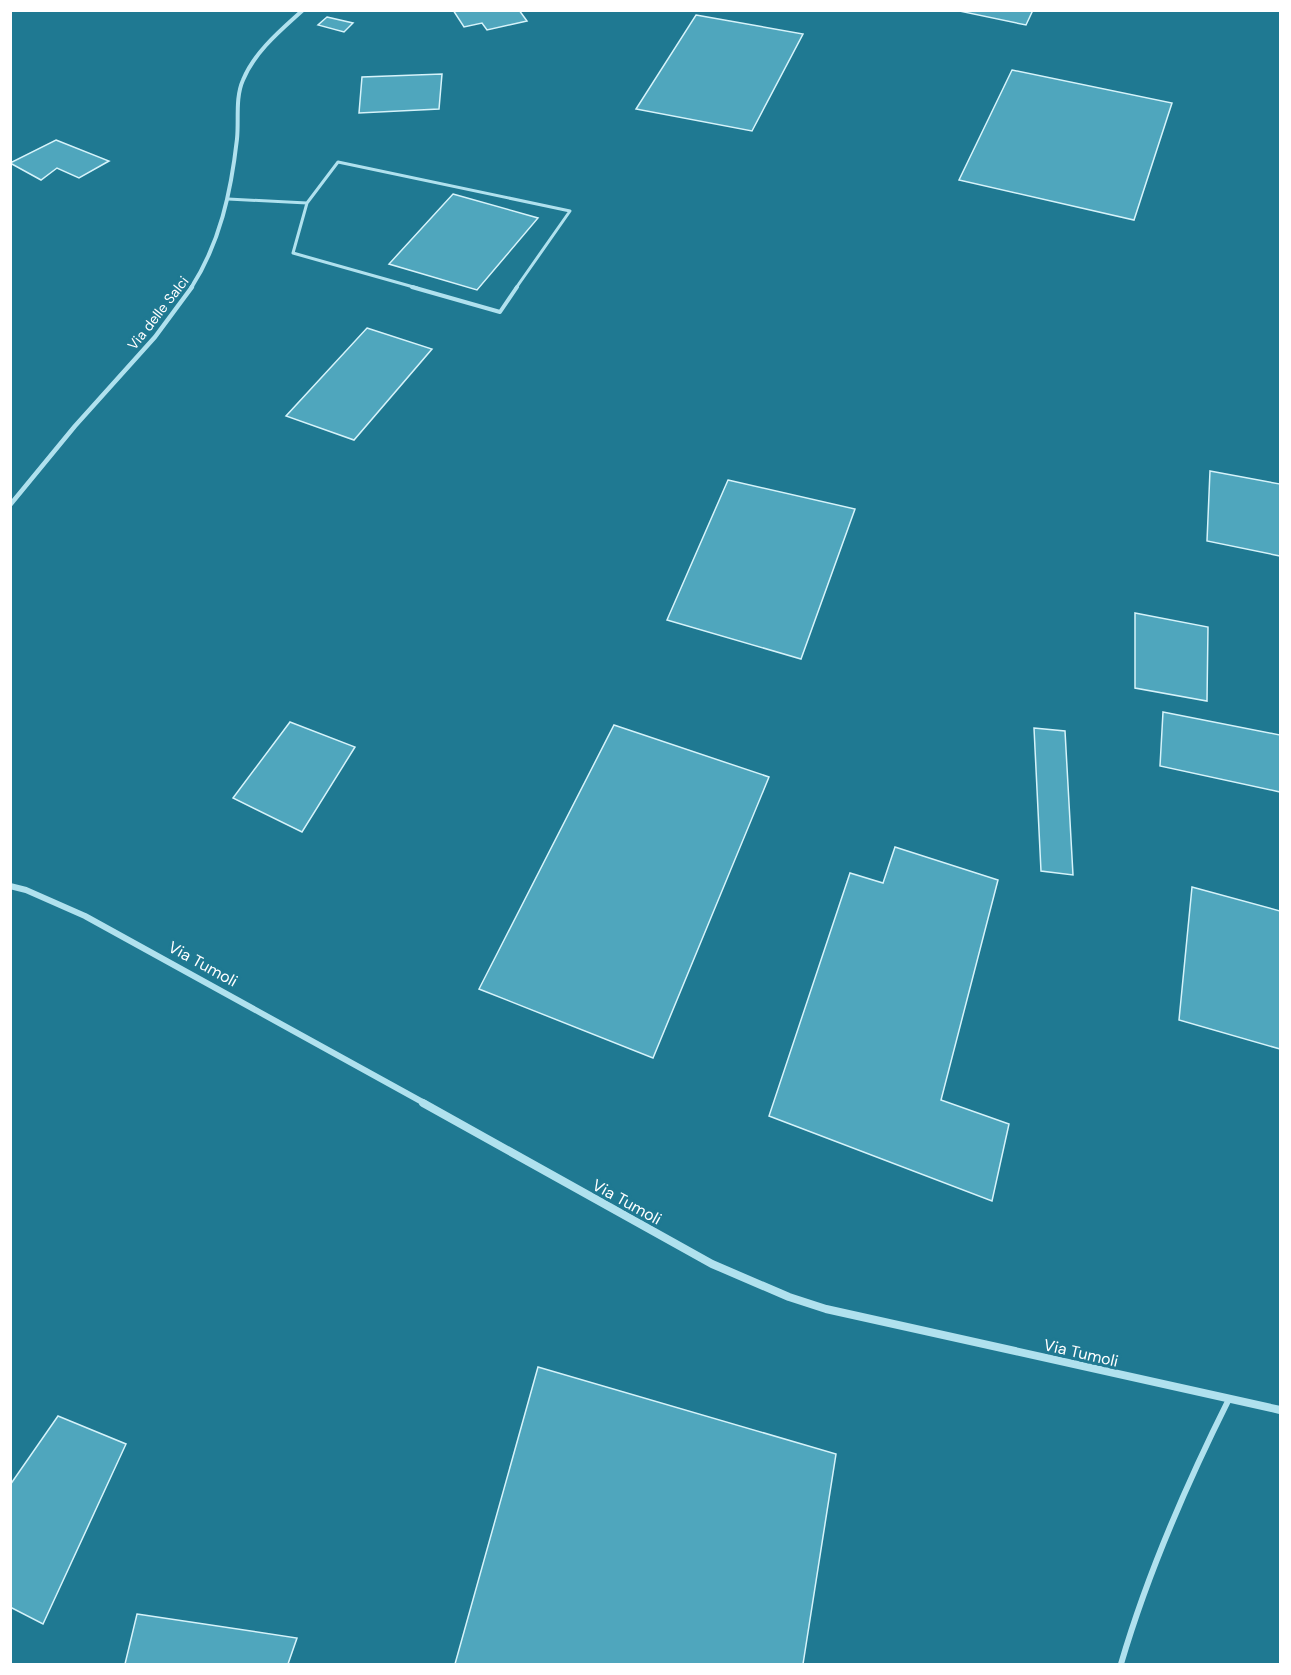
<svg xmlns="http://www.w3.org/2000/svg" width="1291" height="1675" viewBox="0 0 1291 1675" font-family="'DM Sans',sans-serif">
	<rect width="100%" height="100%" fill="#1f7992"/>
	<path fill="#4fa6bd" stroke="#d6f3fa" stroke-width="1.5" d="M 453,10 L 519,10 L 527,21 L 487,30 L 482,23 L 464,27 Z
		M 1033,10 L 1026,25 L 959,11 L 959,10 Z
		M 696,15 L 803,34 L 752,131 L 636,109 Z
		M 327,17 L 353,23 L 344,32 L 318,25 Z
		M 1012,70 L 1172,103 L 1134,220 L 959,180 Z
		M 442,74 L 439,109 L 359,113 L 362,77 Z
		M 56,140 L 109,161 L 79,178 L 57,168 L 41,180 L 10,163 Z
		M 453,194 L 538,218 L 477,290 L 389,264 Z
		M 367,328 L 432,349 L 354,440 L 286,416 Z
		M 1210,471 L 1280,484 L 1280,556 L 1207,541 Z
		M 728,480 L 855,509 L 801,659 L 667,620 Z
		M 1135,613 L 1208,627 L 1207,701 L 1135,688 Z
		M 1163,712 L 1280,735 L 1280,792 L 1160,766 Z
		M 290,722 L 355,747 L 302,832 L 233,798 Z
		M 614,725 L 769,777 L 653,1058 L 479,989 Z
		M 1034,728 L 1065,731 L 1073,875 L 1041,871 Z
		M 895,847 L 998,880 L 941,1100 L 1009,1124 L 992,1201 L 769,1116 L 850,873 L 883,883 Z
		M 1192,887 L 1280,911 L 1280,1049 L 1179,1020 Z
		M 538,1367 L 836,1454 L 803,1664 L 455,1664 Z
		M 58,1416 L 126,1444 L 43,1624 L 10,1607 L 10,1485 Z
		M 137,1614 L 297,1638 L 288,1664 L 125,1664 Z"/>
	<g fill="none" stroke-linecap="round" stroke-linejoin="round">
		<path stroke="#b0e1ee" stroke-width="3" d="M 228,199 L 307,203
			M 307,203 L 293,253 L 417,288
			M 307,203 L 338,162 L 570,211 L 516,288"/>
		<path stroke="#b0e1ee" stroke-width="4" d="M 412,287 L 500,312 L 517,287"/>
		<path stroke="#b0e1ee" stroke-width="6" d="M 1121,1664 C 1148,1572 1186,1485 1229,1399"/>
		<path stroke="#b0e1ee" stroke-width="4" d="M 191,288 C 220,243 231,192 237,139 C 239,120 235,98 243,80 C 255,51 281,30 303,10"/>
		<path stroke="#b0e1ee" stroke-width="4.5" d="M 10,505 L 75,426 L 155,337 L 192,287"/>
		<path stroke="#b0e1ee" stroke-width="6" d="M 10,886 L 26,890 L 85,916 L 426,1104"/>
		<path stroke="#b0e1ee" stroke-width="8" d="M 423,1103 L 712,1264 L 789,1297 L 826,1309 L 1280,1410"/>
	</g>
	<g text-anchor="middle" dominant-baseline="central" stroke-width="6" stroke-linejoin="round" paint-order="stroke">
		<g font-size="14" fill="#fff" stroke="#1f7992">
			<text transform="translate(158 313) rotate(-52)">Via delle Salci</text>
		</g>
		<g font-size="16" fill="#fff" stroke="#1f7992">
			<text transform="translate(203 964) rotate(29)">Via Tumoli</text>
			<text transform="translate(627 1202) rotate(29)">Via Tumoli</text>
			<text transform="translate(1081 1353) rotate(13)">Via Tumoli</text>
		</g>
	</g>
	<rect width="1291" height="1675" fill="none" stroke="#ffffff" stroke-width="24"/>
</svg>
